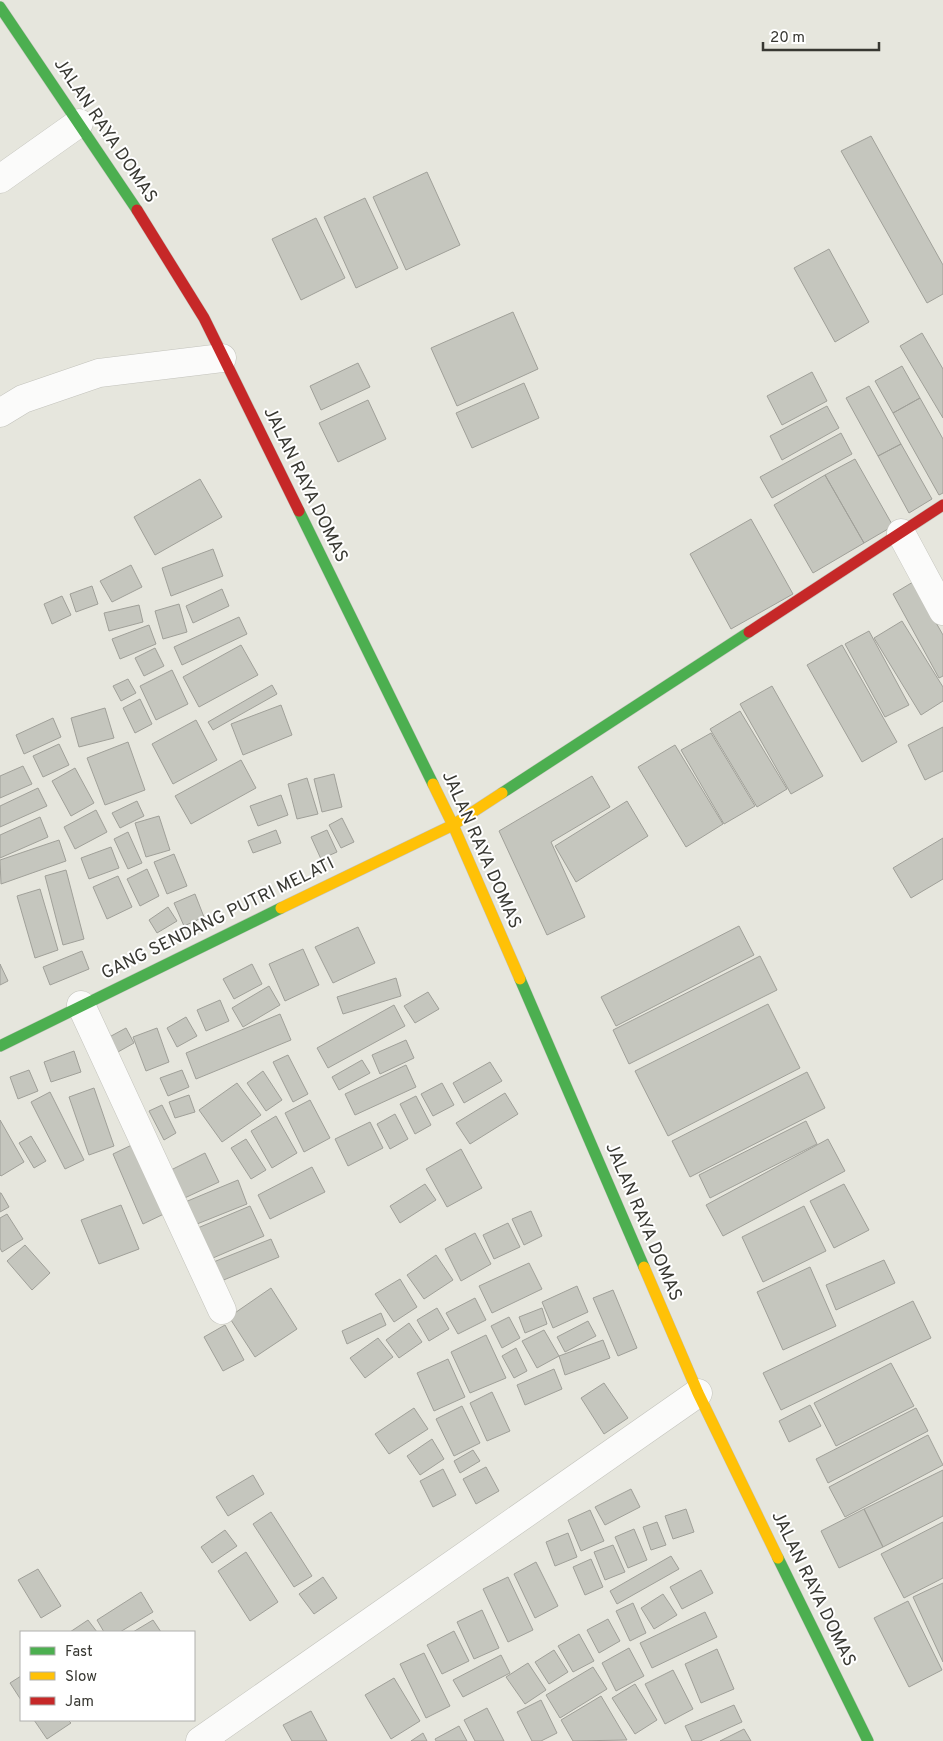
<svg xmlns="http://www.w3.org/2000/svg" width="943" height="1741" viewBox="0 0 943 1741" font-family="Overpass,sans-serif">
	<rect width="100%" height="100%" fill="#e6e6dd"/>
	<path fill="#c5c6be" stroke="#a0a099" d="M 871,136 L 943,265 L 943,294 L 927,303 L 841,151 Z
		M 427,172 L 460,245 L 406,270 L 373,197 Z
		M 365,198 L 398,268 L 356,288 L 324,217 Z
		M 316,218 L 345,278 L 301,300 L 272,239 Z
		M 829,249 L 869,322 L 835,342 L 794,268 Z
		M 513,312 L 538,369 L 457,406 L 431,348 Z
		M 922,333 L 943,369 L 943,418 L 900,346 Z
		M 358,363 L 370,387 L 321,410 L 310,386 Z
		M 902,366 L 920,398 L 893,413 L 875,381 Z
		M 812,372 L 827,401 L 782,425 L 767,396 Z
		M 524,383 L 539,418 L 472,448 L 456,413 Z
		M 869,386 L 901,444 L 878,456 L 846,398 Z
		M 920,398 L 943,439 L 943,493 L 939,495 L 893,413 Z
		M 368,400 L 386,439 L 338,462 L 319,423 Z
		M 827,406 L 839,428 L 782,460 L 770,436 Z
		M 841,433 L 852,454 L 772,498 L 760,477 Z
		M 901,444 L 932,499 L 909,513 L 878,456 Z
		M 855,459 L 893,526 L 864,543 L 825,475 Z
		M 825,475 L 864,543 L 813,573 L 774,505 Z
		M 200,479 L 222,517 L 155,555 L 134,517 Z
		M 751,519 L 793,594 L 731,629 L 690,554 Z
		M 213,549 L 223,576 L 171,596 L 162,568 Z
		M 131,565 L 142,587 L 112,602 L 100,581 Z
		M 913,582 L 943,635 L 943,676 L 939,678 L 893,594 Z
		M 92,586 L 98,604 L 76,612 L 70,594 Z
		M 222,589 L 229,606 L 193,623 L 186,606 Z
		M 62,596 L 71,615 L 52,624 L 44,604 Z
		M 179,604 L 187,632 L 163,639 L 155,611 Z
		M 139,605 L 143,622 L 109,631 L 104,613 Z
		M 239,617 L 247,634 L 182,665 L 174,647 Z
		M 902,621 L 943,687 L 943,701 L 921,715 L 874,638 Z
		M 149,625 L 156,644 L 120,659 L 112,639 Z
		M 869,631 L 909,705 L 885,717 L 845,644 Z
		M 241,645 L 258,675 L 199,707 L 183,677 Z
		M 842,645 L 897,742 L 862,762 L 807,665 Z
		M 155,648 L 164,666 L 144,676 L 135,658 Z
		M 172,670 L 188,704 L 156,720 L 140,686 Z
		M 128,679 L 136,693 L 121,701 L 113,686 Z
		M 272,685 L 277,694 L 213,730 L 208,722 Z
		M 772,686 L 823,776 L 791,794 L 740,704 Z
		M 140,699 L 152,724 L 135,733 L 123,708 Z
		M 281,705 L 292,735 L 243,755 L 231,724 Z
		M 105,708 L 114,738 L 79,747 L 71,718 Z
		M 740,711 L 787,789 L 757,807 L 710,729 Z
		M 53,718 L 61,737 L 24,754 L 16,735 Z
		M 196,720 L 217,760 L 173,784 L 152,744 Z
		M 943,727 L 943,771 L 925,780 L 908,745 Z
		M 711,733 L 755,806 L 724,824 L 681,750 Z
		M 128,742 L 145,790 L 105,805 L 87,758 Z
		M 59,744 L 69,765 L 43,777 L 33,756 Z
		M 675,745 L 723,824 L 686,847 L 638,767 Z
		M 241,760 L 256,788 L 191,824 L 175,796 Z
		M 23,766 L 32,784 L 0,798 L 0,776 Z
		M 75,768 L 94,803 L 71,816 L 52,781 Z
		M 334,774 L 342,807 L 322,812 L 314,779 Z
		M 592,776 L 610,807 L 551,842 L 585,917 L 547,935 L 499,831 Z
		M 307,778 L 318,814 L 297,819 L 288,784 Z
		M 38,788 L 47,806 L 0,827 L 0,806 Z
		M 281,795 L 288,815 L 258,826 L 250,806 Z
		M 137,801 L 144,816 L 120,828 L 112,813 Z
		M 627,801 L 648,836 L 576,882 L 555,846 Z
		M 96,810 L 107,832 L 75,849 L 64,827 Z
		M 159,816 L 170,850 L 146,857 L 135,823 Z
		M 40,817 L 48,837 L 0,858 L 0,835 Z
		M 342,818 L 354,842 L 341,848 L 329,825 Z
		M 276,830 L 281,843 L 253,853 L 248,841 Z
		M 327,830 L 337,852 L 321,859 L 311,837 Z
		M 128,832 L 142,863 L 128,869 L 114,839 Z
		M 943,838 L 943,879 L 911,898 L 893,868 Z
		M 59,840 L 66,861 L 1,884 L 0,860 Z
		M 111,847 L 119,868 L 89,879 L 81,858 Z
		M 174,854 L 187,886 L 167,894 L 154,862 Z
		M 147,869 L 159,896 L 140,906 L 127,879 Z
		M 66,870 L 84,939 L 63,945 L 45,876 Z
		M 118,876 L 132,907 L 107,919 L 93,887 Z
		M 40,889 L 58,950 L 35,958 L 17,896 Z
		M 195,894 L 204,917 L 184,926 L 174,903 Z
		M 168,907 L 177,921 L 157,933 L 149,920 Z
		M 739,926 L 754,955 L 616,1026 L 601,997 Z
		M 358,927 L 375,963 L 333,983 L 315,947 Z
		M 303,949 L 319,985 L 285,1001 L 269,964 Z
		M 82,951 L 89,969 L 50,985 L 43,967 Z
		M 760,956 L 777,990 L 629,1064 L 613,1030 Z
		M 0,964 L 8,981 L 0,985 Z
		M 252,964 L 262,984 L 234,999 L 223,979 Z
		M 396,978 L 401,996 L 343,1014 L 337,997 Z
		M 269,986 L 280,1005 L 243,1027 L 232,1008 Z
		M 428,992 L 439,1009 L 415,1023 L 404,1006 Z
		M 220,1000 L 229,1021 L 206,1031 L 197,1010 Z
		M 768,1004 L 800,1068 L 668,1136 L 635,1071 Z
		M 394,1005 L 405,1026 L 328,1068 L 317,1048 Z
		M 280,1014 L 291,1040 L 196,1079 L 186,1053 Z
		M 186,1017 L 197,1036 L 177,1047 L 167,1028 Z
		M 126,1028 L 134,1043 L 109,1057 L 100,1042 Z
		M 157,1028 L 169,1062 L 146,1071 L 133,1037 Z
		M 406,1040 L 414,1058 L 380,1074 L 372,1055 Z
		M 74,1051 L 81,1072 L 51,1082 L 44,1062 Z
		M 288,1055 L 308,1094 L 293,1102 L 273,1062 Z
		M 362,1060 L 370,1073 L 339,1090 L 332,1077 Z
		M 490,1062 L 502,1081 L 464,1103 L 453,1083 Z
		M 406,1065 L 416,1087 L 355,1115 L 345,1094 Z
		M 29,1070 L 38,1091 L 18,1099 L 10,1077 Z
		M 182,1070 L 189,1087 L 168,1096 L 160,1078 Z
		M 263,1071 L 282,1100 L 266,1111 L 247,1083 Z
		M 807,1072 L 825,1108 L 690,1177 L 672,1141 Z
		M 237,1083 L 261,1115 L 222,1142 L 199,1110 Z
		M 442,1083 L 454,1105 L 433,1116 L 421,1094 Z
		M 94,1088 L 114,1146 L 89,1155 L 69,1097 Z
		M 50,1092 L 84,1160 L 65,1169 L 31,1102 Z
		M 505,1093 L 518,1114 L 470,1144 L 456,1123 Z
		M 189,1095 L 195,1112 L 175,1118 L 169,1102 Z
		M 416,1096 L 431,1125 L 415,1134 L 400,1104 Z
		M 310,1100 L 330,1138 L 304,1152 L 285,1113 Z
		M 162,1105 L 176,1133 L 164,1140 L 149,1111 Z
		M 395,1114 L 408,1139 L 390,1149 L 377,1124 Z
		M 276,1116 L 297,1153 L 272,1168 L 251,1131 Z
		M 0,1120 L 24,1162 L 1,1176 L 0,1175 Z
		M 806,1121 L 817,1144 L 710,1198 L 699,1175 Z
		M 370,1122 L 383,1148 L 348,1166 L 335,1139 Z
		M 31,1136 L 46,1161 L 34,1168 L 19,1143 Z
		M 246,1139 L 266,1170 L 251,1179 L 231,1148 Z
		M 828,1139 L 845,1171 L 723,1236 L 706,1205 Z
		M 138,1142 L 168,1212 L 143,1224 L 113,1154 Z
		M 461,1149 L 482,1188 L 447,1207 L 426,1169 Z
		M 205,1153 L 219,1182 L 176,1202 L 163,1174 Z
		M 312,1167 L 325,1192 L 270,1219 L 258,1195 Z
		M 238,1180 L 247,1204 L 187,1228 L 178,1205 Z
		M 425,1184 L 436,1200 L 400,1223 L 390,1206 Z
		M 844,1184 L 869,1230 L 834,1248 L 810,1201 Z
		M 0,1193 L 1,1193 L 9,1207 L 0,1212 Z
		M 121,1205 L 139,1249 L 99,1264 L 81,1220 Z
		M 250,1206 L 264,1236 L 206,1261 L 193,1230 Z
		M 804,1206 L 826,1251 L 763,1282 L 742,1237 Z
		M 531,1211 L 542,1236 L 524,1245 L 512,1219 Z
		M 7,1214 L 23,1239 L 2,1252 L 0,1248 L 0,1218 Z
		M 508,1223 L 520,1247 L 494,1259 L 483,1235 Z
		M 475,1233 L 491,1264 L 461,1281 L 445,1249 Z
		M 271,1239 L 279,1257 L 214,1284 L 206,1265 Z
		M 25,1245 L 50,1273 L 32,1290 L 7,1261 Z
		M 436,1255 L 453,1280 L 424,1299 L 407,1275 Z
		M 884,1260 L 895,1283 L 836,1310 L 826,1285 Z
		M 529,1263 L 542,1289 L 492,1313 L 479,1286 Z
		M 810,1267 L 836,1326 L 783,1350 L 757,1292 Z
		M 400,1279 L 417,1307 L 394,1322 L 375,1294 Z
		M 577,1286 L 588,1312 L 553,1328 L 542,1302 Z
		M 271,1288 L 297,1329 L 255,1357 L 229,1317 Z
		M 613,1290 L 637,1348 L 618,1356 L 593,1298 Z
		M 475,1298 L 486,1320 L 458,1334 L 446,1313 Z
		M 913,1301 L 931,1338 L 781,1410 L 763,1373 Z
		M 437,1308 L 449,1329 L 429,1341 L 417,1320 Z
		M 542,1308 L 547,1324 L 525,1333 L 519,1317 Z
		M 381,1313 L 386,1325 L 347,1344 L 342,1331 Z
		M 509,1317 L 520,1338 L 502,1348 L 491,1326 Z
		M 588,1321 L 596,1336 L 565,1352 L 557,1337 Z
		M 409,1323 L 422,1342 L 399,1358 L 386,1340 Z
		M 225,1325 L 244,1360 L 223,1371 L 204,1337 Z
		M 544,1330 L 559,1356 L 537,1368 L 522,1341 Z
		M 486,1335 L 506,1378 L 470,1393 L 451,1352 Z
		M 378,1338 L 393,1357 L 365,1378 L 350,1358 Z
		M 603,1340 L 610,1358 L 565,1375 L 559,1356 Z
		M 516,1348 L 527,1371 L 514,1378 L 502,1356 Z
		M 448,1359 L 465,1397 L 434,1411 L 417,1373 Z
		M 891,1363 L 914,1406 L 836,1446 L 814,1403 Z
		M 554,1369 L 562,1389 L 525,1405 L 517,1385 Z
		M 604,1383 L 628,1418 L 604,1434 L 581,1398 Z
		M 492,1392 L 510,1431 L 487,1441 L 470,1403 Z
		M 810,1405 L 821,1426 L 789,1442 L 779,1421 Z
		M 462,1406 L 480,1443 L 454,1456 L 436,1419 Z
		M 414,1408 L 428,1429 L 389,1454 L 375,1434 Z
		M 916,1408 L 928,1431 L 828,1483 L 816,1459 Z
		M 928,1435 L 943,1465 L 845,1517 L 829,1487 Z
		M 432,1439 L 444,1459 L 420,1475 L 407,1456 Z
		M 473,1450 L 480,1461 L 460,1473 L 454,1461 Z
		M 486,1467 L 499,1491 L 476,1504 L 463,1479 Z
		M 443,1469 L 456,1495 L 433,1507 L 420,1481 Z
		M 943,1470 L 943,1516 L 883,1547 L 864,1509 Z
		M 253,1475 L 264,1494 L 228,1516 L 216,1497 Z
		M 631,1489 L 640,1507 L 605,1525 L 595,1507 Z
		M 686,1509 L 694,1532 L 673,1539 L 665,1516 Z
		M 864,1509 L 883,1547 L 839,1568 L 821,1531 Z
		M 590,1510 L 604,1541 L 581,1551 L 568,1520 Z
		M 271,1512 L 312,1576 L 294,1587 L 253,1524 Z
		M 657,1522 L 666,1545 L 651,1550 L 643,1527 Z
		M 943,1522 L 943,1578 L 904,1598 L 881,1554 Z
		M 634,1529 L 647,1560 L 628,1568 L 615,1537 Z
		M 225,1530 L 237,1546 L 212,1563 L 201,1547 Z
		M 568,1533 L 577,1557 L 555,1566 L 546,1542 Z
		M 613,1545 L 625,1572 L 605,1580 L 594,1552 Z
		M 246,1552 L 278,1602 L 250,1621 L 218,1571 Z
		M 671,1556 L 679,1569 L 617,1604 L 610,1591 Z
		M 591,1559 L 603,1587 L 585,1595 L 573,1567 Z
		M 536,1562 L 558,1606 L 535,1618 L 514,1574 Z
		M 38,1569 L 61,1606 L 41,1618 L 18,1580 Z
		M 701,1570 L 713,1593 L 682,1609 L 670,1587 Z
		M 323,1577 L 337,1598 L 314,1614 L 299,1594 Z
		M 508,1577 L 533,1630 L 508,1642 L 483,1589 Z
		M 943,1583 L 943,1662 L 913,1597 Z
		M 141,1592 L 153,1612 L 120,1632 L 104,1632 L 97,1620 Z
		M 663,1594 L 677,1615 L 654,1629 L 641,1608 Z
		M 908,1601 L 942,1670 L 909,1687 L 874,1618 Z
		M 633,1603 L 646,1633 L 630,1641 L 616,1611 Z
		M 482,1610 L 499,1648 L 474,1659 L 457,1622 Z
		M 705,1612 L 717,1637 L 652,1668 L 640,1643 Z
		M 608,1619 L 620,1641 L 599,1653 L 587,1630 Z
		M 88,1620 L 97,1632 L 70,1632 Z
		M 153,1620 L 161,1632 L 133,1632 Z
		M 454,1631 L 469,1661 L 442,1674 L 427,1645 Z
		M 579,1634 L 594,1661 L 573,1672 L 558,1646 Z
		M 629,1648 L 644,1676 L 616,1691 L 602,1663 Z
		M 717,1649 L 734,1689 L 701,1703 L 685,1664 Z
		M 554,1650 L 568,1672 L 549,1684 L 535,1662 Z
		M 424,1653 L 450,1706 L 426,1718 L 400,1664 Z
		M 501,1655 L 510,1673 L 463,1697 L 453,1680 Z
		M 528,1663 L 546,1690 L 525,1704 L 506,1677 Z
		M 593,1667 L 607,1689 L 560,1718 L 546,1695 Z
		M 673,1670 L 693,1709 L 665,1724 L 645,1684 Z
		M 21,1676 L 21,1700 L 10,1683 Z
		M 394,1678 L 420,1721 L 391,1739 L 365,1695 Z
		M 635,1684 L 657,1720 L 635,1734 L 612,1698 Z
		M 601,1696 L 627,1740 L 573,1741 L 561,1720 Z
		M 541,1700 L 557,1733 L 541,1741 L 532,1741 L 517,1712 Z
		M 734,1705 L 742,1722 L 700,1741 L 692,1741 L 685,1726 Z
		M 487,1708 L 504,1741 L 475,1741 L 464,1720 Z
		M 311,1711 L 327,1741 L 292,1741 L 283,1725 Z
		M 34,1720 L 68,1720 L 71,1723 L 47,1739 Z
		M 459,1726 L 467,1741 L 436,1741 L 435,1739 Z
		M 744,1729 L 751,1741 L 720,1741 Z
		M 423,1733 L 427,1741 L 411,1741 Z"/>
	<g fill="none" stroke-linecap="round" stroke-linejoin="round">
		<g stroke="#c3c3bc" stroke-width="29">
			<path id="street" d="M 0,179 L 79,123
				M 0,413 L 23,399 L 99,373 L 222,358
				M 901,533 L 943,611
				M 81,1005 L 222,1310
				M 200,1741 L 698,1393"/>
		</g>
		<g stroke="#c3c3bc" stroke-width="12">
			<path id="fast" d="M 0,7 L 137,210
				M 299,511 L 433,784
				M 502,793 L 749,632
				M 520,979 L 644,1267
				M 0,1046 L 281,908
				M 778,1558 L 868,1741"/>
		</g>
		<g stroke="#c3c3bc" stroke-width="12">
			<path id="slow" d="M 433,784 L 453,825 L 520,979
				M 281,908 L 453,825 L 502,793
				M 644,1267 L 698,1393 L 778,1558"/>
		</g>
		<g stroke="#c3c3bc" stroke-width="12">
			<path id="jam" d="M 137,210 L 204,318 L 299,511
				M 749,632 L 943,505"/>
		</g>
		<use href="#street" stroke="#fbfbfa" stroke-width="28"/>
		<use href="#fast" stroke="#4caf50" stroke-width="11"/>
		<use href="#slow" stroke="#ffc107" stroke-width="11"/>
		<use href="#jam" stroke="#c62828" stroke-width="11"/>
	</g>
	<g text-anchor="middle" dominant-baseline="central" stroke-width="4" stroke-linejoin="round" paint-order="stroke">
		<g font-size="18" fill="#383832" stroke="#fff">
			<text transform="translate(105 131) rotate(56)">JALAN RAYA DOMAS</text>
			<text transform="translate(305 485) rotate(64)">JALAN RAYA DOMAS</text>
			<text transform="translate(481 850) rotate(66)">JALAN RAYA DOMAS</text>
			<text transform="translate(218 919) rotate(-26)">GANG SENDANG PUTRI MELATI</text>
			<text transform="translate(643 1222) rotate(67)">JALAN RAYA DOMAS</text>
			<text transform="translate(813 1589) rotate(64)">JALAN RAYA DOMAS</text>
		</g>
	</g>
	<rect x="20" y="1631" width="175" height="90" fill="#ffffff" stroke="#afafad"/>
	<rect x="30" y="1647" width="25" height="8" fill="#4caf50" stroke="#afafad"/>
	<text x="65" y="1656" font-size="15" fill="#383832">Fast</text>
	<rect x="30" y="1672" width="25" height="8" fill="#ffc107" stroke="#afafad"/>
	<text x="65" y="1681" font-size="15" fill="#383832">Slow</text>
	<rect x="30" y="1697" width="25" height="8" fill="#c62828" stroke="#afafad"/>
	<text x="65" y="1706" font-size="15" fill="#383832">Jam</text>
	<path d="M763 42v8h116v-8" fill="none" stroke="#383832" stroke-width="2.5"/>
	<text x="770" y="42" font-size="15" fill="#383832" stroke="#ffffff" stroke-width="4" paint-order="stroke">20 m</text>
</svg>
